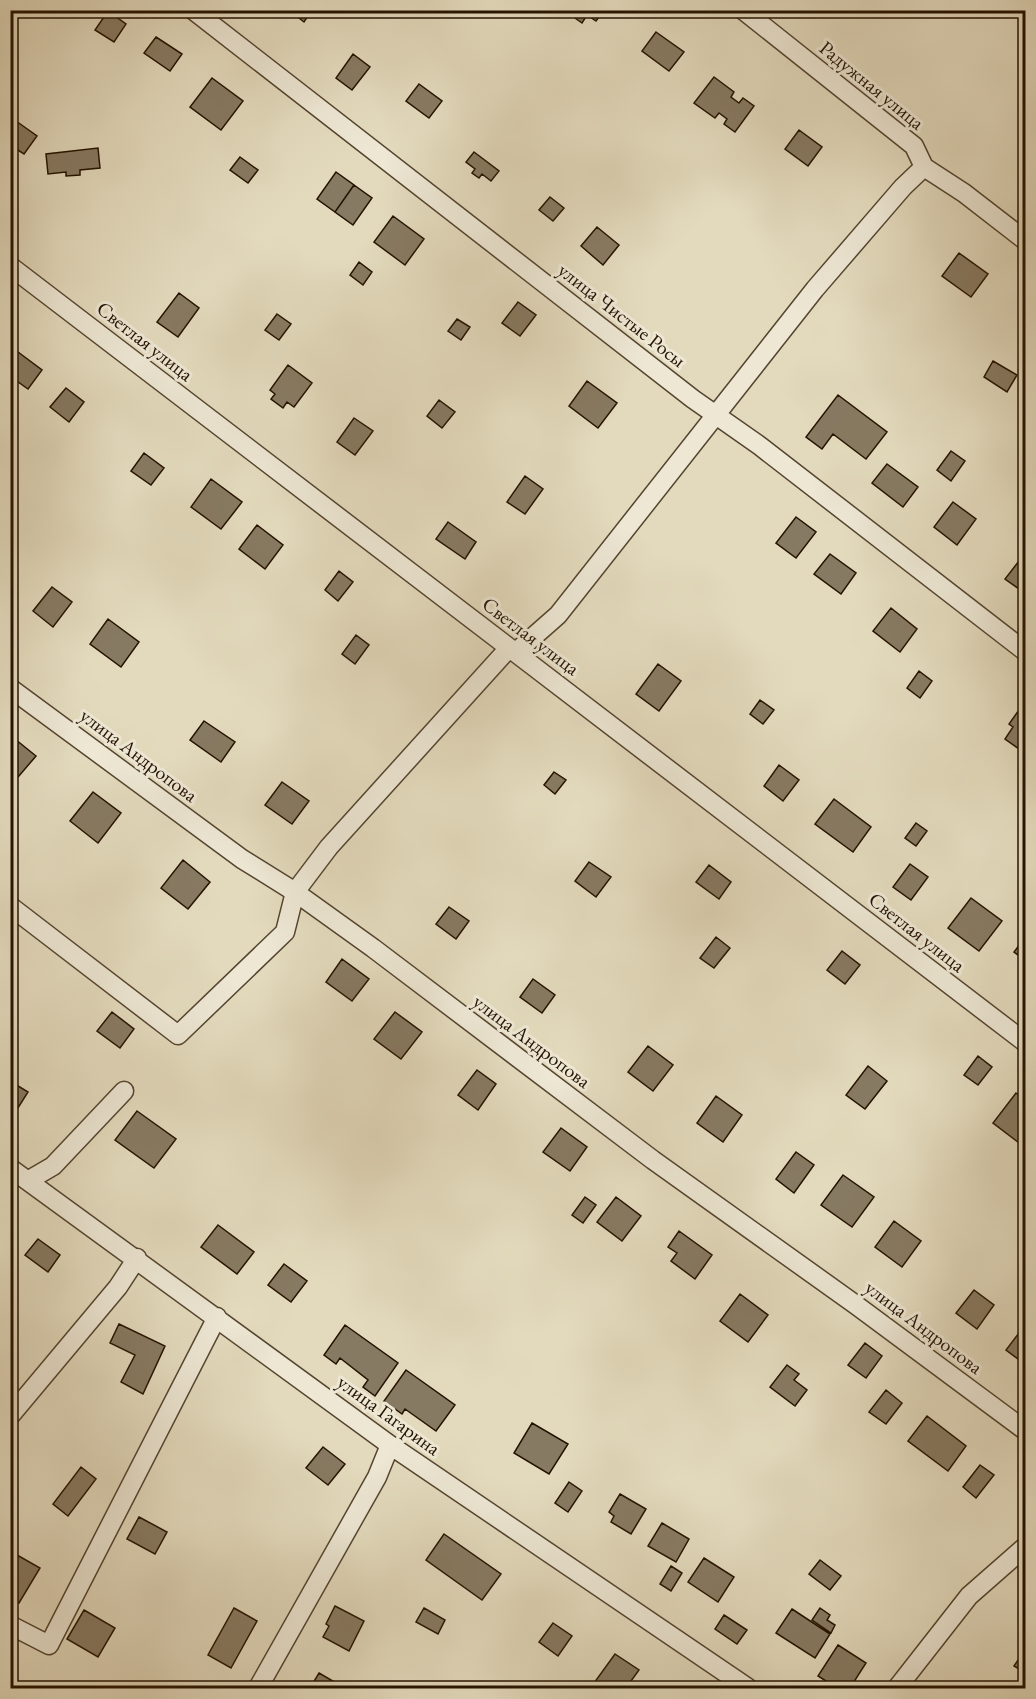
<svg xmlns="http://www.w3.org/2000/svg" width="1036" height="1699" viewBox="0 0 1036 1699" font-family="'EB Garamond',serif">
	<rect width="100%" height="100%" fill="#e3dabd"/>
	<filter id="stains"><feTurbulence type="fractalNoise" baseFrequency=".00333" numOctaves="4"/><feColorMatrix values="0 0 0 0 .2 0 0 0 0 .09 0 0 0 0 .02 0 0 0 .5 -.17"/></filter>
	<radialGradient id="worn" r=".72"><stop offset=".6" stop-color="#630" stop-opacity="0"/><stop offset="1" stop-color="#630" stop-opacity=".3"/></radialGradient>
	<path fill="#877a62" stroke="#241200" stroke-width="1.5" d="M 289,10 L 312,10 L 304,22 Z
		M 569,10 L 604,10 L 596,21 L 587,15 L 582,23 L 568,13 Z
		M 108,11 L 126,24 L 114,42 L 95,30 Z
		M 656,32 L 684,52 L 669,71 L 642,51 Z
		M 156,37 L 182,54 L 170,71 L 144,53 Z
		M 353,54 L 370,67 L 352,90 L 336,78 Z
		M 714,77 L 734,92 L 731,97 L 739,103 L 743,98 L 754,106 L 735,132 L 724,124 L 727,119 L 719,113 L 715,118 L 694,103 Z
		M 212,78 L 243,101 L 221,130 L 190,107 Z
		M 419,84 L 442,101 L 429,118 L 406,101 Z
		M 16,121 L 37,136 L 24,154 L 10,145 L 10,129 Z
		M 799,130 L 822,147 L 808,166 L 785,149 Z
		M 98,148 L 100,168 L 80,170 L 80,175 L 66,176 L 66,172 L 48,174 L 46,154 Z
		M 474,152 L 499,171 L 491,181 L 482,174 L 479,178 L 472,173 L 475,169 L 466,162 Z
		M 240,157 L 258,170 L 248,183 L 230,170 Z
		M 336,172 L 354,185 L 335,212 L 317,199 Z
		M 354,185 L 372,198 L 353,225 L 335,212 Z
		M 550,197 L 564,208 L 553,221 L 539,210 Z
		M 393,216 L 424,239 L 405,265 L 374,242 Z
		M 597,227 L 619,245 L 603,265 L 581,246 Z
		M 959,253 L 988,274 L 971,297 L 942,276 Z
		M 359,262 L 372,272 L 363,285 L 350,275 Z
		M 179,293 L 199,308 L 178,337 L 157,322 Z
		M 518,302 L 536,315 L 520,336 L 502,323 Z
		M 277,314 L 291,324 L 279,340 L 265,330 Z
		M 457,319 L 470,327 L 461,340 L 448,331 Z
		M 14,349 L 42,370 L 28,389 L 10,376 L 10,354 Z
		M 993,361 L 1017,375 L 1007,392 L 984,377 Z
		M 288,365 L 312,383 L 294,407 L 287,402 L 283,408 L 271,399 L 275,394 L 270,390 Z
		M 587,381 L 617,403 L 598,428 L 569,406 Z
		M 66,388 L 84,402 L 69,422 L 50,407 Z
		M 838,395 L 887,432 L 866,459 L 833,434 L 822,449 L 806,437 Z
		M 439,400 L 455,412 L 442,428 L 427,416 Z
		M 354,418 L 373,431 L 355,455 L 337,442 Z
		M 951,451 L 965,461 L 951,481 L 937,470 Z
		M 144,453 L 164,468 L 151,485 L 131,471 Z
		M 887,464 L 918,487 L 903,507 L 872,483 Z
		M 525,476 L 543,489 L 525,514 L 507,502 Z
		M 211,479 L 242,502 L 221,529 L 191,507 Z
		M 953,502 L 976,519 L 957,545 L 934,527 Z
		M 796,517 L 816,532 L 796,558 L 776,543 Z
		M 448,522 L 476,542 L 465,559 L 436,539 Z
		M 257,525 L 283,545 L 265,569 L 239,549 Z
		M 1026,552 L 1026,594 L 1005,579 Z
		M 830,554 L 856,573 L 841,594 L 814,574 Z
		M 339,571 L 353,582 L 338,601 L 325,590 Z
		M 52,587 L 72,602 L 53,627 L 33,611 Z
		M 891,608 L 917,629 L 900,652 L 873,631 Z
		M 108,619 L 139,642 L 121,667 L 90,644 Z
		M 356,635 L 369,645 L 355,664 L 342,654 Z
		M 658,664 L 681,681 L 659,711 L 636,694 Z
		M 919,671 L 932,681 L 920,698 L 907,688 Z
		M 760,700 L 774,710 L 763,724 L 750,714 Z
		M 1019,710 L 1026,715 L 1026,754 L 1005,739 L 1013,727 L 1009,724 Z
		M 204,721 L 235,742 L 221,762 L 190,740 Z
		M 10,735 L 36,756 L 13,783 L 10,780 Z
		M 779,765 L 799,780 L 783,801 L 764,786 Z
		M 554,772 L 566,780 L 555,794 L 544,785 Z
		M 282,782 L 309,801 L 292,824 L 265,805 Z
		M 93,792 L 121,813 L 98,843 L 70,821 Z
		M 834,799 L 871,827 L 853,852 L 815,824 Z
		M 916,823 L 927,831 L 916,846 L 905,838 Z
		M 183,860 L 210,882 L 188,909 L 161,888 Z
		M 589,862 L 611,877 L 596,897 L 575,881 Z
		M 910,864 L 928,877 L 911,900 L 893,887 Z
		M 709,865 L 731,882 L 719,899 L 696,882 Z
		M 971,898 L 1002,921 L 979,951 L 948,928 Z
		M 449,907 L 469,921 L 456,939 L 436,924 Z
		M 1026,936 L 1026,961 L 1014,952 Z
		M 716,937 L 730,948 L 714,968 L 700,958 Z
		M 842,951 L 860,965 L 845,984 L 827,970 Z
		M 342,959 L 369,979 L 352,1001 L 326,982 Z
		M 533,979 L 555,995 L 542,1013 L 520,997 Z
		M 112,1012 L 134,1029 L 120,1048 L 97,1031 Z
		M 395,1012 L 422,1032 L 401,1059 L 374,1039 Z
		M 648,1046 L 673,1065 L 653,1091 L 628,1072 Z
		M 978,1056 L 992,1067 L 978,1085 L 964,1075 Z
		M 868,1066 L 887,1081 L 865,1109 L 846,1095 Z
		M 477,1070 L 496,1084 L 478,1110 L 458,1095 Z
		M 10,1081 L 28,1092 L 16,1111 L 10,1108 Z
		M 1016,1093 L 1026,1100 L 1026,1143 L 1023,1146 L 993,1123 Z
		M 716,1096 L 742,1115 L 723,1142 L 697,1123 Z
		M 137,1111 L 176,1139 L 154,1168 L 115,1140 Z
		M 561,1128 L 587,1147 L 570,1171 L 543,1152 Z
		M 796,1152 L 814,1165 L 794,1193 L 776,1179 Z
		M 843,1175 L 874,1197 L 852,1227 L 821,1205 Z
		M 585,1197 L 596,1205 L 583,1223 L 572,1215 Z
		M 616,1197 L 641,1216 L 622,1241 L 597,1222 Z
		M 894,1221 L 921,1241 L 902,1267 L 875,1247 Z
		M 218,1225 L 254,1252 L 237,1274 L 201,1247 Z
		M 679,1231 L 712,1255 L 695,1279 L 671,1261 L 677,1253 L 668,1247 Z
		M 38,1239 L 60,1255 L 48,1272 L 25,1255 Z
		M 284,1264 L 307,1281 L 291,1302 L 268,1285 Z
		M 974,1290 L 994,1305 L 977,1329 L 956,1313 Z
		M 740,1294 L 768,1315 L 748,1342 L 720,1321 Z
		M 119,1324 L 165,1346 L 143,1394 L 121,1382 L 135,1355 L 110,1343 Z
		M 345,1325 L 398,1363 L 375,1396 L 363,1387 L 368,1380 L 340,1358 L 336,1364 L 324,1355 Z
		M 1025,1325 L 1026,1326 L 1026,1365 L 1006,1350 Z
		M 865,1343 L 882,1356 L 866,1378 L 848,1365 Z
		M 787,1365 L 799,1374 L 794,1380 L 807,1390 L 795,1406 L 770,1387 Z
		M 406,1370 L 455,1405 L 436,1431 L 405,1409 L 402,1414 L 384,1401 Z
		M 886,1390 L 902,1403 L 886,1424 L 869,1412 Z
		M 927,1416 L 966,1446 L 948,1471 L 908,1441 Z
		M 532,1423 L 568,1444 L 549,1474 L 514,1453 Z
		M 323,1447 L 345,1464 L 328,1485 L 306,1468 Z
		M 980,1465 L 994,1475 L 976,1498 L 963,1487 Z
		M 81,1467 L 96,1479 L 68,1516 L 53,1504 Z
		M 569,1482 L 582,1491 L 568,1512 L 555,1503 Z
		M 620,1494 L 646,1509 L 631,1534 L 611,1522 L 614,1516 L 609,1512 Z
		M 139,1517 L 167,1532 L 155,1554 L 127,1539 Z
		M 662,1523 L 689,1539 L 676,1562 L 648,1546 Z
		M 444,1534 L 501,1574 L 482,1600 L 426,1560 Z
		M 10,1551 L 40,1568 L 19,1603 L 10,1598 Z
		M 704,1558 L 734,1577 L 718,1602 L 688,1582 Z
		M 820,1560 L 841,1576 L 830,1590 L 809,1574 Z
		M 671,1566 L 682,1573 L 671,1591 L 660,1584 Z
		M 335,1606 L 364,1621 L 349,1651 L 323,1637 L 329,1626 L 326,1624 Z
		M 234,1608 L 257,1621 L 231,1668 L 208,1655 Z
		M 424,1608 L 445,1620 L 438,1634 L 416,1622 Z
		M 820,1608 L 830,1615 L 827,1620 L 835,1625 L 831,1633 L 812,1620 Z
		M 792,1609 L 830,1634 L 815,1658 L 776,1633 Z
		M 84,1610 L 115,1628 L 98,1657 L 67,1639 Z
		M 724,1615 L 747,1630 L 737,1644 L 715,1629 Z
		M 553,1623 L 572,1636 L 558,1656 L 539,1642 Z
		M 838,1645 L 866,1663 L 850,1688 L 837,1688 L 818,1676 Z
		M 1026,1648 L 1026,1673 L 1014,1666 Z
		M 615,1654 L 639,1670 L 626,1688 L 601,1688 L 594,1683 Z
		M 319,1673 L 343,1687 L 342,1688 L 310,1688 Z"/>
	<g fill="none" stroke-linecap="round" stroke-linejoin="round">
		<g stroke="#54442f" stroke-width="21">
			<path id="minor" d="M 193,10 L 693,399 L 760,446 L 1026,652
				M 743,10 L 914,146 L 924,167 L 964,193 L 1026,241
				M 10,266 L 1026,1043
				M 516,652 L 558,615 L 815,289 L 903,187 L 924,167
				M 10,688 L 242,859 L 295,892 L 373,948 L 653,1160 L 856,1305 L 1026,1431
				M 10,906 L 178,1035 L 285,932 L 295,892 L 329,847 L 509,648
				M 10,1168 L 390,1445 L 748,1688
				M 29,1180 L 53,1166 L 124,1091
				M 10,1416 L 118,1287 L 137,1258
				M 10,1625 L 49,1645 L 217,1317
				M 258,1688 L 377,1477 L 390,1445
				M 897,1688 L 969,1596 L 1026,1546"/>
		</g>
		<use href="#minor" stroke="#ede7d4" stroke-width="18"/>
	</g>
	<g text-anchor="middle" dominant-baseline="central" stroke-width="6" stroke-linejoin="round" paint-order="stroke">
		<g font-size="20" fill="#241200" stroke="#ede7d4">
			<text transform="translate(872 85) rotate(39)">Радужная улица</text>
			<text transform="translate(622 315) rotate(38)">улица Чистые Росы</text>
			<text transform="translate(145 341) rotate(38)">Светлая улица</text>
			<text transform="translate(531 636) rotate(37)">Светлая улица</text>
			<text transform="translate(139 755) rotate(37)">улица Андропова</text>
			<text transform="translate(917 932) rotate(38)">Светлая улица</text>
			<text transform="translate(532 1041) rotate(37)">улица Андропова</text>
			<text transform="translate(924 1327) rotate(37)">улица Андропова</text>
			<text transform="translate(389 1415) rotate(36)">улица Гагарина</text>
		</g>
	</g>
	<rect width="1036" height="1699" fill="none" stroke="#e3dabd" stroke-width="36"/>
	<rect x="12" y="12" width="1012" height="1675" fill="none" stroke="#241200" stroke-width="3"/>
	<rect x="18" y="18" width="1000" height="1663" fill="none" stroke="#241200" stroke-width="1.5"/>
	<rect width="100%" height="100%" filter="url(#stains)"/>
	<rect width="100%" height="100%" fill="url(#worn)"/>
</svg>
